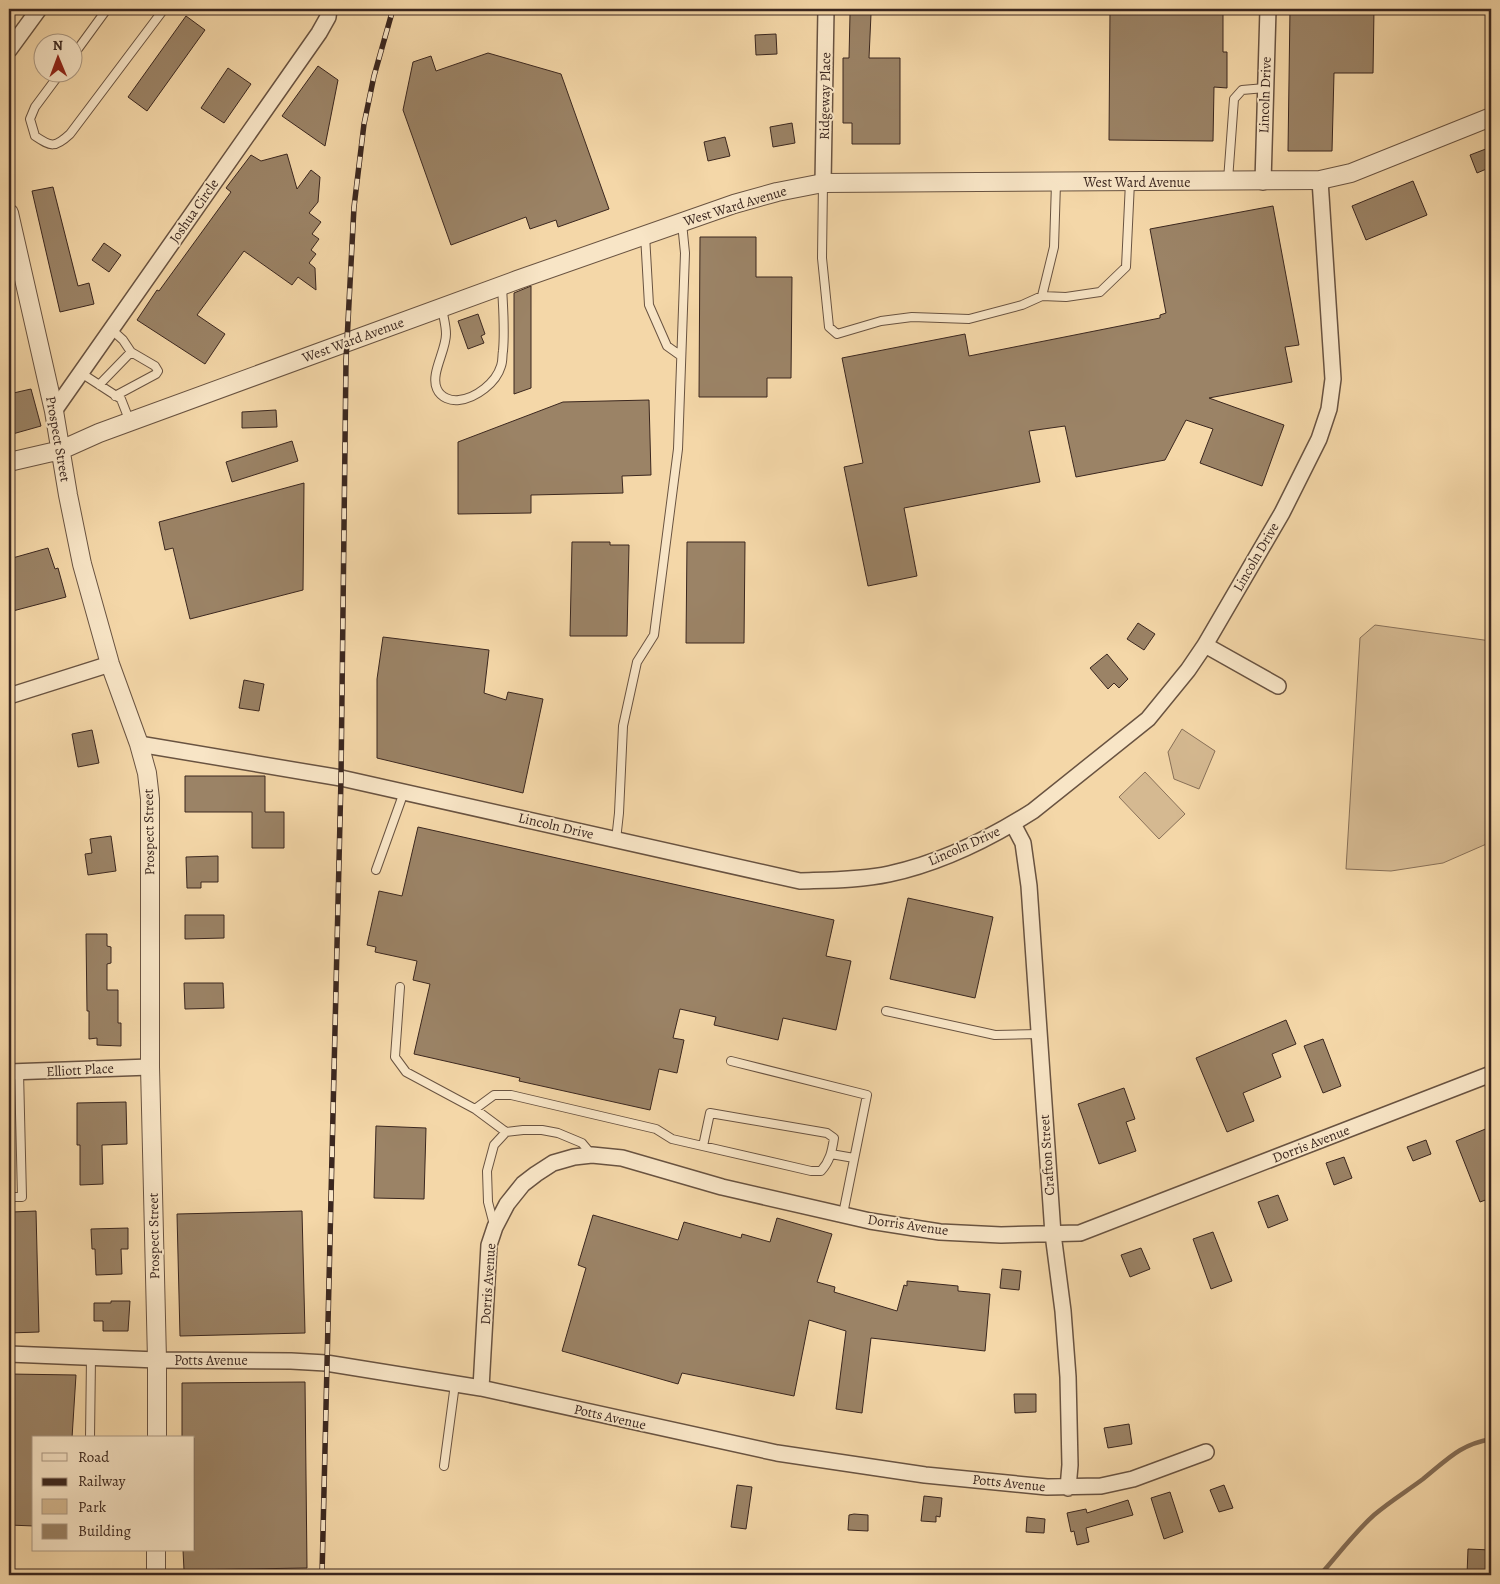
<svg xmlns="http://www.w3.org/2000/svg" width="1500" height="1584" viewBox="0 0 1500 1584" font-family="Alegreya,serif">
	<rect width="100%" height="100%" fill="#f4d7a8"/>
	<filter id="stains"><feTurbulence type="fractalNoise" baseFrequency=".004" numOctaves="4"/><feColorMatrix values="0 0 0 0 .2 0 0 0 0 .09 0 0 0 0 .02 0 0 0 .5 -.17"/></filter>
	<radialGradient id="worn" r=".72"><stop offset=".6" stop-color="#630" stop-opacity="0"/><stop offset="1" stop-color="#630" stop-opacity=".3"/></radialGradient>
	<path fill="#d5b991" stroke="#887058" d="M 1375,625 L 1491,641 L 1491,842 L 1443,863 L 1391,871 L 1346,869 L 1360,638 Z
		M 1182,729 L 1215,751 L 1199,789 L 1174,779 L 1168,752 Z
		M 1145,772 L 1185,814 L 1159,839 L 1119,797 Z"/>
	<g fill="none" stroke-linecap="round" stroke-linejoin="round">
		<path stroke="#846d55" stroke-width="4.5" d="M 1320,1575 C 1337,1556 1354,1533 1374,1515 C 1389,1502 1407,1491 1423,1479 C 1448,1459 1459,1445 1491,1439"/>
	</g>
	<path fill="#9b8366" stroke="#3b271f" d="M 1110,9 L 1223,9 L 1223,52 L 1227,52 L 1227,88 L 1214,87 L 1213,141 L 1109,140 Z
		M 1290,9 L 1374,9 L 1373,73 L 1334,73 L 1332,151 L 1288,151 Z
		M 850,14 L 871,14 L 869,58 L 900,58 L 900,144 L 852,144 L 852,123 L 843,123 L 843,58 L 849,58 Z
		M 186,16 L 205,30 L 147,111 L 128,97 Z
		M 776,34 L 777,54 L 756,55 L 755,35 Z
		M 488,53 L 561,74 L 609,209 L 558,227 L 556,220 L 530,229 L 526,217 L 451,245 L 403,110 L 413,62 L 431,56 L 436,71 Z
		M 318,66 L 338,80 L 325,146 L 282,116 Z
		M 228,68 L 251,84 L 224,123 L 201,108 Z
		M 792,123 L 795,143 L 773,147 L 770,127 Z
		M 725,137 L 730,156 L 708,161 L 704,142 Z
		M 1491,147 L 1491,167 L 1477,173 L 1470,155 Z
		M 287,154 L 297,189 L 311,170 L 320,177 L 318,202 L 309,213 L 321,222 L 312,234 L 319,239 L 311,250 L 316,254 L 309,263 L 315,268 L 316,290 L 298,277 L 292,285 L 244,251 L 197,315 L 225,334 L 205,364 L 137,320 L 157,290 L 159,291 L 231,192 L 226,188 L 251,155 L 261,161 Z
		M 1413,181 L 1427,215 L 1366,240 L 1352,206 Z
		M 53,187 L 78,286 L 89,283 L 94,304 L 60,312 L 32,191 Z
		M 1273,206 L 1299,345 L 1285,347 L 1292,382 L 1209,398 L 1284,425 L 1262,486 L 1200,463 L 1213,429 L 1186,420 L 1165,460 L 1076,477 L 1065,426 L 1029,431 L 1040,482 L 904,508 L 917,576 L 868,586 L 844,467 L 863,463 L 842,358 L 965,334 L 969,356 L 1160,318 L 1160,315 L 1166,313 L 1150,229 Z
		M 700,237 L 756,237 L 756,277 L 792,277 L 791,378 L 767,378 L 767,397 L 699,397 Z
		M 104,243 L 121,255 L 109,272 L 92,260 Z
		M 531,286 L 531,388 L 514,394 L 514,293 Z
		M 478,314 L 485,334 L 481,336 L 484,343 L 468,349 L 458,321 Z
		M 31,389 L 41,426 L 9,435 L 9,394 Z
		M 649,400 L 651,475 L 622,476 L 623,493 L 531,495 L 531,513 L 458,514 L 458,442 L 563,402 Z
		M 276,410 L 277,427 L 242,428 L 242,412 Z
		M 292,441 L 298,461 L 232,482 L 226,462 Z
		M 304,483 L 303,590 L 190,619 L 173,548 L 165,550 L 159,522 Z
		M 572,542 L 610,542 L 610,545 L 629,545 L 627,636 L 570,636 Z
		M 687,542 L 745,542 L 744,643 L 686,643 Z
		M 48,548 L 55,569 L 58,568 L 66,597 L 9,612 L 9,559 Z
		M 1138,623 L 1155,634 L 1144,650 L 1127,639 Z
		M 383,637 L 489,650 L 484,693 L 506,700 L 508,692 L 543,699 L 523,793 L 377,758 L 377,679 Z
		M 1107,654 L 1128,679 L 1119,688 L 1114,683 L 1108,689 L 1090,668 Z
		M 244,680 L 264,684 L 259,711 L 239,708 Z
		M 92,730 L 99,763 L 78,767 L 72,734 Z
		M 185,776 L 265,776 L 265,812 L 284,812 L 284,848 L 252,848 L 252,812 L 185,812 Z
		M 418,827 L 834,920 L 826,956 L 851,961 L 836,1030 L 783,1018 L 778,1040 L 714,1025 L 716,1017 L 680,1009 L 673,1038 L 684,1040 L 677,1073 L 659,1069 L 650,1110 L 519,1081 L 520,1078 L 414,1054 L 430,984 L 413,980 L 417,961 L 375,952 L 376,947 L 367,945 L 379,891 L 402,896 Z
		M 111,836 L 116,871 L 88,875 L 85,854 L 92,853 L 90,839 Z
		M 218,856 L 218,882 L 201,882 L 201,888 L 187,888 L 186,857 Z
		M 908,898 L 993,917 L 975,998 L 890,979 Z
		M 185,915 L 224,915 L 224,938 L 185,939 Z
		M 86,934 L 107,934 L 107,946 L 111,947 L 111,963 L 107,964 L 107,990 L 118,990 L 118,1023 L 121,1023 L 121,1046 L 97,1045 L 97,1038 L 89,1039 L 89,1011 L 87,1011 Z
		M 184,983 L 223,983 L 224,1008 L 185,1009 Z
		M 1286,1020 L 1296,1044 L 1272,1054 L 1281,1077 L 1243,1093 L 1254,1121 L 1227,1132 L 1196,1058 Z
		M 1323,1039 L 1341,1086 L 1323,1093 L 1304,1046 Z
		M 1124,1088 L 1135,1119 L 1126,1122 L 1136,1151 L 1099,1164 L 1078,1104 Z
		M 126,1102 L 127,1144 L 102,1145 L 103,1184 L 80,1185 L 80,1145 L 77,1145 L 77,1103 Z
		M 376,1126 L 426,1128 L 424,1199 L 374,1198 Z
		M 1488,1128 L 1491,1136 L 1491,1198 L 1480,1202 L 1456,1141 Z
		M 1426,1140 L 1431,1154 L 1413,1161 L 1407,1147 Z
		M 1344,1157 L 1352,1178 L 1334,1185 L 1326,1163 Z
		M 1278,1195 L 1288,1220 L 1268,1228 L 1258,1202 Z
		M 36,1211 L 39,1332 L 9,1333 L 9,1226 L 13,1226 L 12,1212 Z
		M 302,1211 L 305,1333 L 180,1336 L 177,1214 Z
		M 593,1215 L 678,1240 L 684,1222 L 741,1238 L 742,1234 L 770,1242 L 777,1218 L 832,1234 L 817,1282 L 835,1287 L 834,1292 L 897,1311 L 904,1285 L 907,1286 L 907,1281 L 958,1286 L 958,1291 L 990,1294 L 985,1351 L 871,1338 L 862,1413 L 836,1409 L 846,1331 L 809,1320 L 794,1396 L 682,1373 L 678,1384 L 562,1351 L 586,1268 L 578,1265 Z
		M 128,1228 L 128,1249 L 121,1249 L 122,1274 L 96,1275 L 95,1249 L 92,1249 L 91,1229 Z
		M 1213,1232 L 1232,1281 L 1211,1289 L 1193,1239 Z
		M 1141,1248 L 1150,1269 L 1130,1277 L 1121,1255 Z
		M 1002,1269 L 1021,1271 L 1019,1290 L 1000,1288 Z
		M 111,1301 L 130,1301 L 128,1331 L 103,1331 L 103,1321 L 94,1321 L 94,1303 L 111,1303 Z
		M 9,1374 L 76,1375 L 72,1438 L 34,1438 L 34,1526 L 9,1525 Z
		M 305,1382 L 307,1568 L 184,1570 L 183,1550 L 194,1550 L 194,1438 L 182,1438 L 182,1383 Z
		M 1014,1394 L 1036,1394 L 1036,1412 L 1015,1413 Z
		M 1129,1424 L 1132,1444 L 1108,1448 L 1104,1428 Z
		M 737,1485 L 752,1487 L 746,1529 L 731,1527 Z
		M 1224,1485 L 1233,1508 L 1219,1512 L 1210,1490 Z
		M 1170,1492 L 1183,1532 L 1164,1539 L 1151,1498 Z
		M 924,1496 L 942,1498 L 940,1517 L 936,1516 L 936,1522 L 921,1521 Z
		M 1128,1500 L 1133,1515 L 1086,1528 L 1089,1542 L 1077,1545 L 1074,1531 L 1071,1532 L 1067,1513 L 1086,1509 L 1087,1513 Z
		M 854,1514 L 868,1515 L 868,1531 L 848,1530 L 849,1515 Z
		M 1027,1517 L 1045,1519 L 1044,1533 L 1026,1532 Z
		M 1468,1549 L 1491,1550 L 1491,1575 L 1467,1575 Z"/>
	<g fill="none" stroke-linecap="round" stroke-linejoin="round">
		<g stroke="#695341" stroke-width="10">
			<path id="service" d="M 72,57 L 107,9
				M 61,72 L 35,107 L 30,119 L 35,136 C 51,147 55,148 70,134 L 164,9
				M 1228,180 L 1234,99 L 1242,90 L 1265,88
				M 823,183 L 822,258 L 829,327 L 837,334 L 881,321 L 912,317 L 969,319 L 1022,305 L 1042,296 L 1054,247 L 1056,183
				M 645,235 L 649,305 L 667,346 L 681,356
				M 1042,296 L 1066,297 L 1100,292 L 1126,267 L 1130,182
				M 442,307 C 443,316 446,325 446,334 C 446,351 430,374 437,389 C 441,398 451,401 459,400 C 476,398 496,383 501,366 C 503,361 502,355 503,351 C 505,329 503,308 502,286
				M 111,329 L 123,340 L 131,352
				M 81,373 L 121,399 L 130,422
				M 99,385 L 131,352 L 155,366 L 158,371 L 156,374 L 115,396
				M 616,840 L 619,813 L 623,726 L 637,662 L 654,635 L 678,449 L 685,253 L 682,223
				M 376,870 L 404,792
				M 400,987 L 395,1057 L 406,1072 L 475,1109 L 506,1132
				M 886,1011 L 995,1035 L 1039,1034
				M 731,1061 L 867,1095 L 843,1214
				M 475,1109 L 494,1095 L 511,1095 L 656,1129 L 672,1139 L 811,1171 L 821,1171 C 830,1161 832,1151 834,1138 L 827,1133 L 710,1113 L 703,1146
				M 831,1154 L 854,1158
				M 9,1197 L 22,1197 L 19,1072
				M 494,1225 L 488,1202 L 487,1171 L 494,1145 L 506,1132 L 523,1130 L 542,1130 L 558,1133 L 582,1143 L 592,1155
				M 90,1438 L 91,1357
				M 444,1466 L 455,1384"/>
		</g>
		<g stroke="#695341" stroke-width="18">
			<path id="minor" d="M 9,50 L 39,9
				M 1263,182 L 1268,9
				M 823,183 L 826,9
				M 54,411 L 319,33 L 328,17 L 329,9
				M 1205,645 L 1278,686
				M 9,696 L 110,664
				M 139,744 L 341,778 L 800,881 C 828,880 861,880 889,874 C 940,863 989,839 1033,811 L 1148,719 L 1188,670 L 1205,645 L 1282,513 L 1319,439 L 1329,409 L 1333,379 L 1320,180
				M 1013,824 L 1023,843 L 1029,886 L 1053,1234 L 1063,1311 L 1068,1377 L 1070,1465 L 1068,1488
				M 9,1072 L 150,1067
				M 9,1354 L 157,1360 L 291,1361 L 326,1363 L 481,1388 L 777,1453 L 925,1475 L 1047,1487 L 1101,1486 L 1133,1479 L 1206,1452
				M 481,1388 L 489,1245 L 495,1227 L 507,1204 L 523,1184 L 536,1174 L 553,1163 L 574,1157 L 592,1155 L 622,1158 L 722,1187 L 870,1221 L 940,1232 L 1001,1235 L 1080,1233 L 1491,1074"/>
		</g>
		<g stroke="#695341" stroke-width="20">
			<path id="tertiary" d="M 9,213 L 54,411 L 68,495 L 82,564 L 110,664 L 139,744 L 147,773 L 150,799 L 150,1067 L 157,1360 L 157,1438
				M 9,462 L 61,450 L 99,433 L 517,280 L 734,204 L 777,192 L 823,183 L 1320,180 L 1351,173 L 1491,117
				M 156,1575 L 156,1550"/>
		</g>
		<use href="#service" stroke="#f8e5c6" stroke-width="8"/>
		<use href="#minor" stroke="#f8e5c6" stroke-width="15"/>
		<use href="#tertiary" stroke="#f8e5c6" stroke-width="18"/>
		<g stroke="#3b271f" stroke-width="5.5">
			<path id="rail" d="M 322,1575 L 341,778 L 346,360 L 354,207 L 364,124 L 374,76 L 393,9"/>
		</g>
		<use href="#rail" stroke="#f8e5c6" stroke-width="4" stroke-dasharray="11" stroke-linecap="butt"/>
	</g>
	<g text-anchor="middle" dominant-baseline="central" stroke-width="4" stroke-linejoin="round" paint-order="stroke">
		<g font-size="14" fill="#3b271f" stroke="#f8e5c6">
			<text transform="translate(1265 95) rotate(-88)">Lincoln Drive</text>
			<text transform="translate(825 96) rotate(-89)">Ridgeway Place</text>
			<text x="1137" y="182">West Ward Avenue</text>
			<text transform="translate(735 206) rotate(-17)">West Ward Avenue</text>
			<text transform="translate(194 211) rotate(-55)">Joshua Circle</text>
			<text transform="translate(353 340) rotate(-20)">West Ward Avenue</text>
			<text transform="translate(58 439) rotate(80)">Prospect Street</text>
			<text transform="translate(1256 557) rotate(-60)">Lincoln Drive</text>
			<text transform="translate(556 826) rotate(13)">Lincoln Drive</text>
			<text transform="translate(149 832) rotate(-91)">Prospect Street</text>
			<text transform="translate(964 846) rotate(-24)">Lincoln Drive</text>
			<text transform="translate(80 1070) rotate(-3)">Elliott Place</text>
			<text transform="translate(1311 1144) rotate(-21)">Dorris Avenue</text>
			<text transform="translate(1047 1155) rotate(-94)">Crafton Street</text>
			<text transform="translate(908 1225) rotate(8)">Dorris Avenue</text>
			<text transform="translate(154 1236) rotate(-91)">Prospect Street</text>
			<text transform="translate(488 1284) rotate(-86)">Dorris Avenue</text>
			<text x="211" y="1360">Potts Avenue</text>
			<text transform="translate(610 1417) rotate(13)">Potts Avenue</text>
			<text transform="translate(1009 1483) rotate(6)">Potts Avenue</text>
		</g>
	</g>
	<rect width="1500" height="1584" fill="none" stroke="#f4d7a8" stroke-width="30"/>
	<rect x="10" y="10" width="1480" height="1564" fill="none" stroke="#3b271f" stroke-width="2.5"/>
	<rect x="15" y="15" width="1470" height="1554" fill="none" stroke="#3b271f"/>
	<rect x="32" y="1436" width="162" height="115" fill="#f8e5c6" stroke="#ac9983"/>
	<rect x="42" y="1453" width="25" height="8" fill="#f8e5c6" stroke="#ac9983"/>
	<text x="78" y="1462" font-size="15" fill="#3b271f">Road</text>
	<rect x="42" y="1478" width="25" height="8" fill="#3b271f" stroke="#ac9983"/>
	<text x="78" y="1486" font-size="15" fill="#3b271f">Railway</text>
	<rect x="42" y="1499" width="25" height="15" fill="#d5b991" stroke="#ac9983"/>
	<text x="78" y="1512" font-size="15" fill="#3b271f">Park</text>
	<rect x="42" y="1524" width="25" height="15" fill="#9b8366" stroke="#ac9983"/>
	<text x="78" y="1536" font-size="15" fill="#3b271f">Building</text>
	<g transform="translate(58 58) rotate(359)"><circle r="24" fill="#f8e5c6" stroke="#ac9983"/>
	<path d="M0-4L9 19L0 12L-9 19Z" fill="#8f2418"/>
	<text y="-8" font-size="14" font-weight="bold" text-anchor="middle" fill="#3b271f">N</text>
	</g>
	<rect width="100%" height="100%" filter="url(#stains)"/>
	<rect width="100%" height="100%" fill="url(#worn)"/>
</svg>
